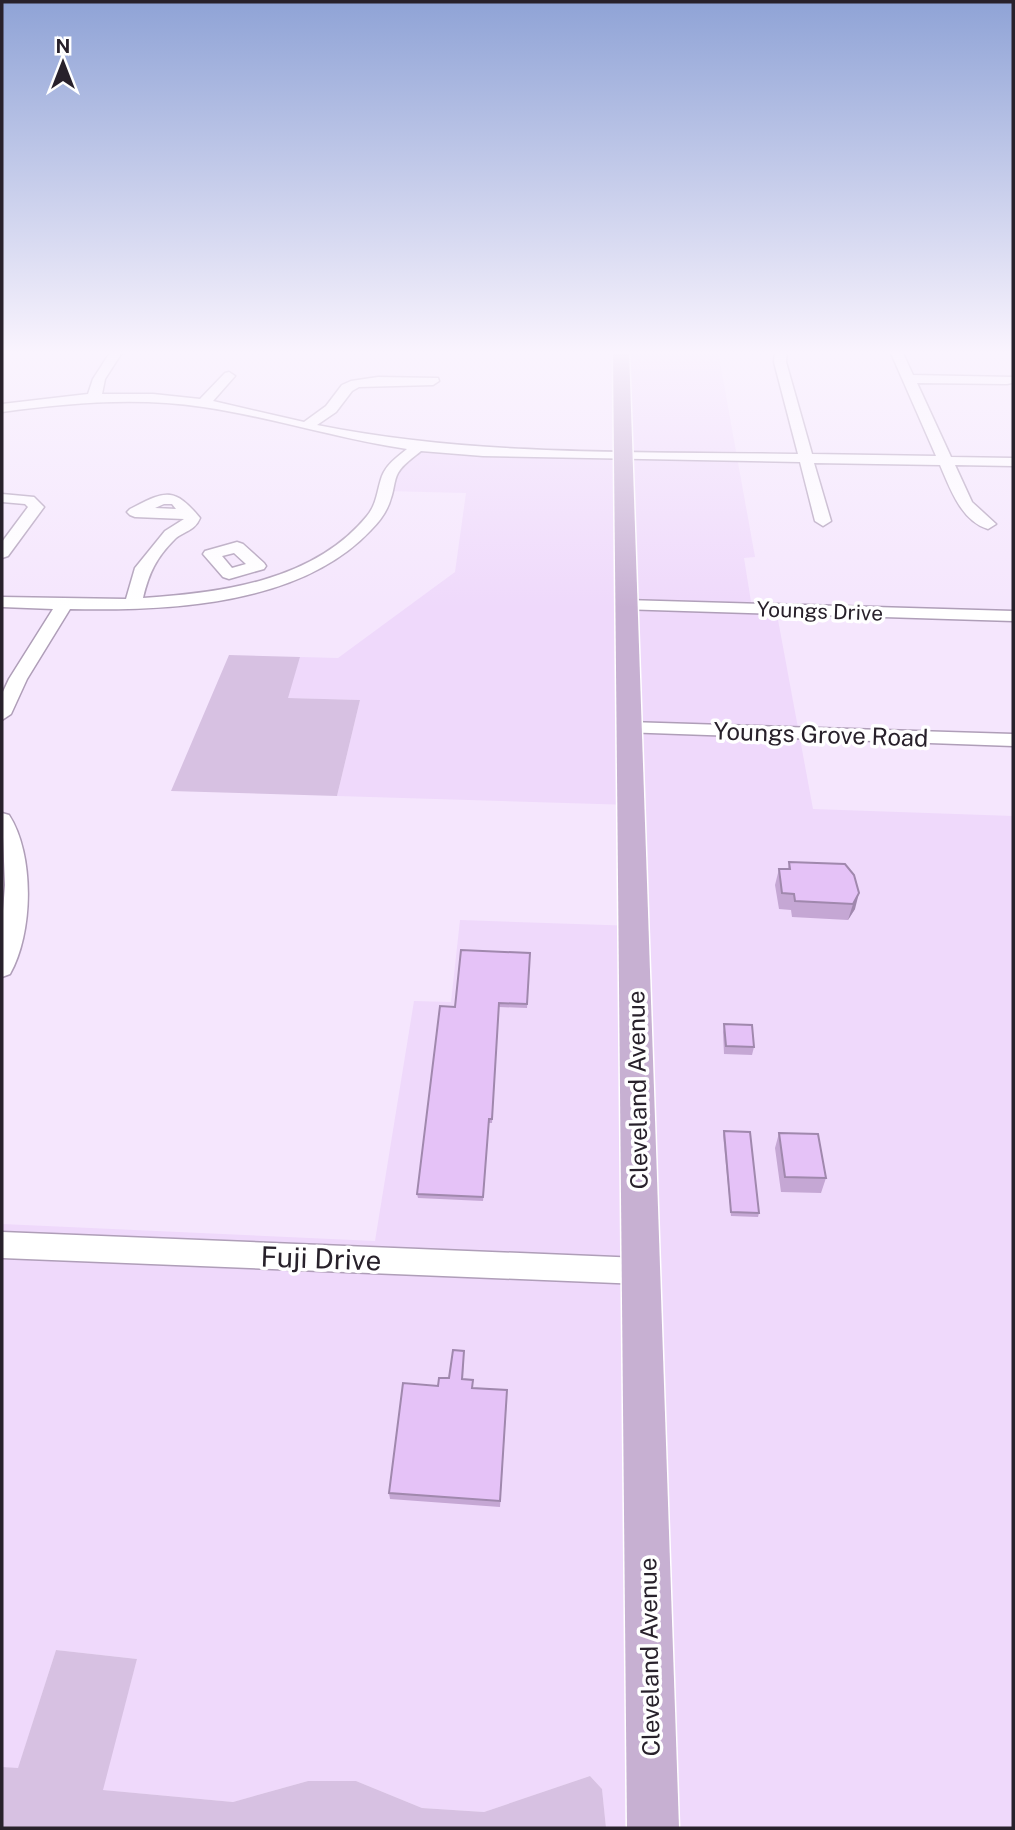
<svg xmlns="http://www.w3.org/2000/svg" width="1015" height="1830" viewBox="0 0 1015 1830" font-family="'Public Sans',sans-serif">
	<rect width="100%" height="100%" fill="#f5e6fd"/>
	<path fill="#efd9fb" d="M 621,351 L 718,351 L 755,557 L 744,558 L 752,608 L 776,609 L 813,809 L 1013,816 L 1013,1828 L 606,1828 L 602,1789 L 590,1776 L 484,1812 L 422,1808 L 356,1781 L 308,1781 L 233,1802 L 102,1790 L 137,1659 L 56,1650 L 18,1769 L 2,1767 L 2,1224 L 375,1241 L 414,1001 L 451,1002 L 460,920 L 636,926 L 631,805 L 337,796 L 360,700 L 287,698 L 300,657 L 338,658 L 455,572 L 466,493 L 384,491 L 391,473 L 417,447 L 623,454 Z"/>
	<path fill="#d7c1e2" d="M 229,655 L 300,657 L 288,698 L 360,700 L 337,796 L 171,791 Z
		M 56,1650 L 137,1659 L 103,1790 L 233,1802 L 308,1781 L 356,1781 L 422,1808 L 484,1812 L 590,1776 L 602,1789 L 606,1828 L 2,1828 L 2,1767 L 18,1768 Z"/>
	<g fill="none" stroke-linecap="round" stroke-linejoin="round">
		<g stroke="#af9eb8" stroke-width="3">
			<path id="minor" d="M 111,351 L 123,351 L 105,379 L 102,394 L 153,394 L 200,399 L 225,373 L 229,372 L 235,376 L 213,401 L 304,422 L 326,406 L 342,385 L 351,381 L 378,377 L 438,378 L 439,381 L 433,385 L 359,387 L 352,391 L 336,412 L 317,425 C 475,457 637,451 798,454 L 774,362 L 775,351 L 787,351 L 786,362 L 812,454 L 936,456 L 890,351 L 902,351 L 913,375 L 1012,377 L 1012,383 L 1007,384 L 917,383 L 951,457 L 1013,458 L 1013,466 L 955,465 L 972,502 L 996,524 L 988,529 C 961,521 950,488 940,465 L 814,463 L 831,521 L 823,526 L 815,521 L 800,462 L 483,456 L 421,451 C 414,457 403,464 398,473 C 394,480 394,490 391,498 C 388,510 380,521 371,530 C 300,606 168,611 70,609 L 27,679 L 11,714 L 2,720 L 2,694 L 9,679 L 53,609 L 2,607 L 2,597 L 126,599 L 135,568 L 165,531 L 184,519 L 135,517 L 130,515 L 127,512 L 130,509 C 164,492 173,485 200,518 C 195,531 184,531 175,539 C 156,558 149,573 143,598 C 221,593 314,581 367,516 C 377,504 377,490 382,476 C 387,464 397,457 407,449 C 338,439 272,417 203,407 C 136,397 69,403 2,412 L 2,404 L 88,394 L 93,379 ZM 164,504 L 172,504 L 176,509 L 155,508 Z
				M 2,494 L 34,497 L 44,507 L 8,556 L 2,558 L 2,542 L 28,507 L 25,504 L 2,502 Z
				M 237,542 L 243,544 L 264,563 L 266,566 L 264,569 L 229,579 L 223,577 L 203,554 L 205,551 ZM 234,553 L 246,564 L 232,568 L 222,556 Z
				M 626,600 L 1013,611 L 1013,621 L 620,609 L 618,605 Z
				M 629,722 L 1013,734 L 1013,746 L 622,732 L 619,728 L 622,724 Z
				M 2,813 L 9,815 C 35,855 33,934 10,974 L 2,977 L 2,924 L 5,885 Z
				M 2,1232 L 640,1258 L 650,1261 L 655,1271 L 650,1281 L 640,1284 L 2,1258 Z"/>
		</g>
		<g stroke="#fff" stroke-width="3">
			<path id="major" d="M 613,351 L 629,351 L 679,1828 L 627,1828 Z"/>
		</g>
		<use href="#minor" fill="#fff" fill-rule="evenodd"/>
		<use href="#major" fill="#c7b0d2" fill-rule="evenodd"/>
	</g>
	<path fill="#c5a7d4" d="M 789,862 L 845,864 L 855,909 L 848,920 L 792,917 L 791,910 L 779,909 L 775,885 L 779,869 L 788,869 Z
		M 530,953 L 527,1008 L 499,1007 L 492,1123 L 489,1123 L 483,1201 L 418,1198 L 417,1194 L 455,1007 Z
		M 724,1024 L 754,1047 L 752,1055 L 724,1054 L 723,1032 Z
		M 724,1131 L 759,1213 L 758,1217 L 731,1216 L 723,1135 Z
		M 779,1133 L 826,1178 L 821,1193 L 781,1192 L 775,1148 Z
		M 464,1351 L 463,1379 L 473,1388 L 507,1397 L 500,1507 L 390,1499 L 389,1493 L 438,1386 L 449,1378 Z"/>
	<path fill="#a088ad" d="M 859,893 L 855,909 L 848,920 L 853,904 Z"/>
	<path fill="#e5c2f7" stroke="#a088ad" stroke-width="2" d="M 789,862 L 845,864 L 854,875 L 859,893 L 853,904 L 795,901 L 794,894 L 782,893 L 779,869 L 790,869 Z
		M 461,950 L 530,953 L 527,1004 L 499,1003 L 492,1119 L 489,1119 L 483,1197 L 417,1194 L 440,1006 L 455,1007 Z
		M 724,1024 L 752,1025 L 754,1047 L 726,1046 Z
		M 724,1131 L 750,1132 L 759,1213 L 731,1212 Z
		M 779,1133 L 818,1134 L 826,1178 L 785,1177 Z
		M 453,1350 L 464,1351 L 462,1379 L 473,1380 L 472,1388 L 507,1390 L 500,1501 L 389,1493 L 403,1383 L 438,1386 L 439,1378 L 449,1378 Z"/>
	<linearGradient id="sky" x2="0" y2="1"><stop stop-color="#8fa3d6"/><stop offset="0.58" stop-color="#faf4fe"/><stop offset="1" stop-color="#faf4fe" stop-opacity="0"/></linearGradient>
	<rect width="1015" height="608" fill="url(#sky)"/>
	<g text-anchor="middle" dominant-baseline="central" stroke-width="7" stroke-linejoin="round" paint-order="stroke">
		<g font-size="21" fill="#28212b" stroke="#fff">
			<text transform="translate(820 611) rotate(2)">Youngs Drive</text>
		</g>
		<g font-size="24" fill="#28212b" stroke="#fff">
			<text transform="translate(821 734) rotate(2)">Youngs Grove Road</text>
			<text transform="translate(637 1090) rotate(-91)">Cleveland Avenue</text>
			<text transform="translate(649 1657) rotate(-91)">Cleveland Avenue</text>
		</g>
		<g font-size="28" fill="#28212b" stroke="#fff">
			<text transform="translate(321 1258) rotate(2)">Fuji Drive</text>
		</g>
	</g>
	<rect width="1015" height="1830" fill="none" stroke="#28212b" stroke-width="7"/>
	<g transform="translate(63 63)" stroke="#ffffff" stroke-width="5" paint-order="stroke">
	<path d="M0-5L12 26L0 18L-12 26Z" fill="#28212b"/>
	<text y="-10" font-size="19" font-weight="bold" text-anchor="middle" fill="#28212b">N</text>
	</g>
</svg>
